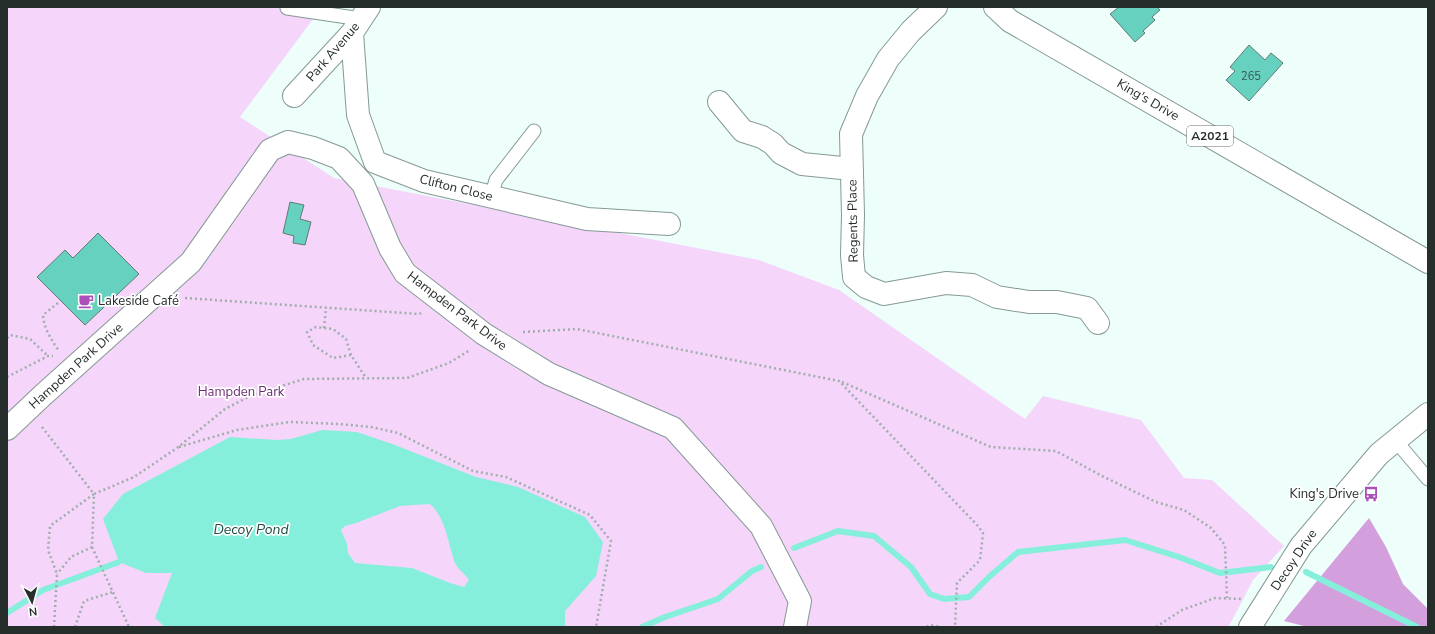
<svg xmlns="http://www.w3.org/2000/svg" width="1435" height="634" viewBox="0 0 1435 634" font-family="'Nunito Sans',sans-serif">
	<rect width="100%" height="100%" fill="#edfefb"/>
	<path fill="#f5d5fa" d="M 7,7 L 322,7 L 240,117 L 334,178 L 759,260 L 839,290 L 1025,419 L 1043,396 L 1141,420 L 1184,478 L 1212,480 L 1284,546 L 1253,580 L 1237,611 L 1228,627 L 7,627 Z"/>
	<path fill="#d39fdc" d="M 1369,518 L 1386,547 L 1403,584 L 1428,609 L 1428,627 L 1308,627 L 1284,621 Z"/>
	<path fill="#86efdc" fill-rule="evenodd" d="M 322,430 L 357,432 L 395,445 L 476,477 L 518,487 L 585,517 L 603,542 L 596,576 L 565,611 L 565,627 L 165,627 L 155,618 L 172,573 L 146,573 L 119,562 L 103,519 L 123,494 L 230,437 L 277,440 L 291,439 ZM 430,504 C 446,518 448,544 455,563 C 457,568 465,574 469,580 L 464,587 L 450,583 L 412,568 L 355,563 L 348,553 L 347,544 L 341,530 L 345,526 L 356,523 L 400,506 Z"/>
	<g fill="none" stroke-linecap="round" stroke-linejoin="round">
		<path stroke="#86efdc" stroke-width="6" d="M 794,548 L 838,531 L 874,536 L 911,567 L 930,594 L 944,599 L 969,597 L 989,577 L 1018,552 L 1125,540 L 1179,557 L 1220,573 L 1271,567
			M 1306,572 L 1417,627
			M 7,613 L 43,590 L 119,562
			M 642,627 L 665,617 L 718,599 L 752,571 L 761,567"/>
	</g>
	<path fill="#67d1bf" stroke="#657874" d="M 1119,7 L 1157,7 L 1160,10 L 1152,17 L 1155,20 L 1143,31 L 1145,33 L 1135,42 L 1110,14 Z
		M 1249,45 L 1265,60 L 1271,53 L 1283,63 L 1249,101 L 1226,80 L 1235,71 L 1230,67 Z
		M 290,202 L 304,205 L 300,219 L 311,222 L 305,245 L 293,243 L 294,236 L 283,233 Z
		M 98,233 L 139,274 L 85,325 L 37,277 L 65,250 L 73,258 Z"/>
	<g fill="none" stroke-linecap="round" stroke-linejoin="round">
		<g stroke="#859995" stroke-width="15">
			<path id="lane" d="M 287,8 L 361,19
				M 491,197 L 496,180 L 534,131
				M 1395,440 L 1428,479"/>
		</g>
		<g stroke="#859995" stroke-width="24">
			<path id="street" d="M 936,7 L 911,31 L 888,59 L 867,96 L 851,134 L 853,215 L 852,255 L 854,277 L 866,287 L 884,294 L 946,283 L 972,285 L 997,297 L 1029,302 L 1057,302 L 1087,308 L 1098,323
				M 352,33 L 358,115 L 375,162 L 424,181 L 587,219 L 669,224
				M 294,96 L 352,33 L 369,7
				M 719,102 L 743,131 L 762,137 L 773,144 L 781,153 L 802,164 L 852,169
				M 7,429 L 43,395 L 191,262 L 270,150 L 288,142 L 313,148 L 339,158 L 363,184 L 390,248 L 405,273 L 484,334 L 549,374 L 673,428 L 761,526 L 800,601 L 795,627"/>
		</g>
		<g stroke="#859995" stroke-width="24">
			<path id="secondary" d="M 1250,627 L 1301,546 L 1379,454 L 1428,414"/>
		</g>
		<g stroke="#859995" stroke-width="24">
			<path id="primary" d="M 995,7 L 1010,21 L 1428,262"/>
		</g>
		<path stroke="#a0aeab" stroke-width="2.5" stroke-dasharray="2 3" stroke-linecap="butt" d="M 185,298 L 419,314 L 421,313
			M 58,303 L 43,315 C 44,329 51,339 59,351
			M 324,328 L 326,308
			M 523,332 L 577,329 L 839,381 L 978,526 L 983,533 L 980,560 L 957,583 L 955,627
			M 7,338 L 10,335 L 30,339 L 48,356
			M 351,355 L 333,358 L 313,345 L 307,332 L 316,327 L 333,329 L 346,339 L 351,355 L 366,378
			M 7,377 L 48,356 L 53,356
			M 842,382 L 991,447 L 1056,451 L 1102,476 L 1156,502 L 1184,510 L 1211,528 L 1225,545 L 1227,598
			M 42,427 L 94,494 L 134,477 L 177,448 L 225,409 L 252,395 L 304,379 L 407,378 L 449,363 L 470,350
			M 179,447 L 237,430 L 290,422 L 339,424 L 371,427 L 398,433 L 473,471 L 506,477 L 590,515 L 611,541 L 596,627
			M 92,547 L 129,627
			M 54,627 L 57,574 L 48,550 L 50,526 L 94,494 L 92,547 L 71,557 L 57,574
			M 75,627 L 84,601 L 113,592
			M 927,627 L 929,625 L 941,627
			M 1156,627 L 1182,610 L 1215,598 L 1243,599"/>
		<use href="#lane" stroke="#fff" stroke-width="13"/>
		<use href="#street" stroke="#fff" stroke-width="22"/>
		<use href="#secondary" stroke="#fff" stroke-width="22"/>
		<use href="#primary" stroke="#fff" stroke-width="22"/>
	</g>
	<defs>
		<g id="cafe-bare" transform="scale(1.2)"><path d="M-5.5-4.5H6V0H3Q3 3.5 0 3.5H-2.5Q-5.5 3.5-5.5 0ZM3-3.2v2h1.7v-2ZM-6 4.5H4V6H-6Z" fill="#ab4fba" stroke="#fff" stroke-width="2.5" paint-order="stroke"/></g>
		<g id="bus-bare" transform="scale(1.2)"><path d="M-5-6H5V4H4V6H2V4H-2V6H-4V4H-5ZM-3.5-4V0h7V-4ZM-3.5 1.2v1.5H-2V1.2ZM2 1.2v1.5H3.5V1.2Z" fill="#ab4fba" stroke="#fff" stroke-width="2.5" paint-order="stroke"/></g>
	</defs>
	<g fill-rule="evenodd">
		<use href="#cafe-bare" x="86" y="301"/>
		<use href="#bus-bare" x="1371" y="494"/>
	</g>
	<g text-anchor="middle" dominant-baseline="central" stroke-width="3.5" stroke-linejoin="round" paint-order="stroke">
		<g font-size="11" fill="#365751">
			<text x="1251" y="76">265</text>
		</g>
		<rect fill="#fff" stroke="#676d6b" stroke-width="1" x="1187" y="126" width="46" height="20" rx="3"/>
		<g font-size="12" font-weight="bold" fill="#262e2c">
			<text x="1210" y="136">A2021</text>
		</g>
		<g font-size="13" fill="#262e2c" stroke="#fff">
			<text transform="translate(333 52) rotate(-49)">Park Avenue</text>
			<text transform="translate(1148 100) rotate(30)">King's Drive</text>
			<text transform="translate(456 188) rotate(14)">Clifton Close</text>
			<text transform="translate(853 221) rotate(-91)">Regents Place</text>
			<text transform="translate(457 311) rotate(37)">Hampden Park Drive</text>
			<text transform="translate(76 366) rotate(-42)">Hampden Park Drive</text>
			<text transform="translate(1294 560) rotate(-56)">Decoy Drive</text>
		</g>
		<g font-size="13" fill="#262e2c" stroke="#fff" text-anchor="start">
			<text x="98" y="301">Lakeside Café</text>
			<text x="1359" y="494" text-anchor="end">King's Drive</text>
		</g>
		<g font-size="13" fill="#6d2e77" stroke="#fff">
			<text x="241" y="392">Hampden Park</text>
		</g>
		<g font-size="14" font-style="italic" fill="#1d4c44" stroke="#fff">
			<text x="251" y="529">Decoy Pond</text>
		</g>
	</g>
	<rect width="1435" height="634" fill="none" stroke="#262e2c" stroke-width="16"/>
	<g transform="translate(32 602) rotate(174)" stroke="#ffffff" stroke-width="3" paint-order="stroke">
	<path d="M0-3L7 15L0 10L-7 15Z" fill="#262e2c"/>
	<text y="-6" font-size="11" font-weight="bold" text-anchor="middle" fill="#262e2c">N</text>
	</g>
</svg>
